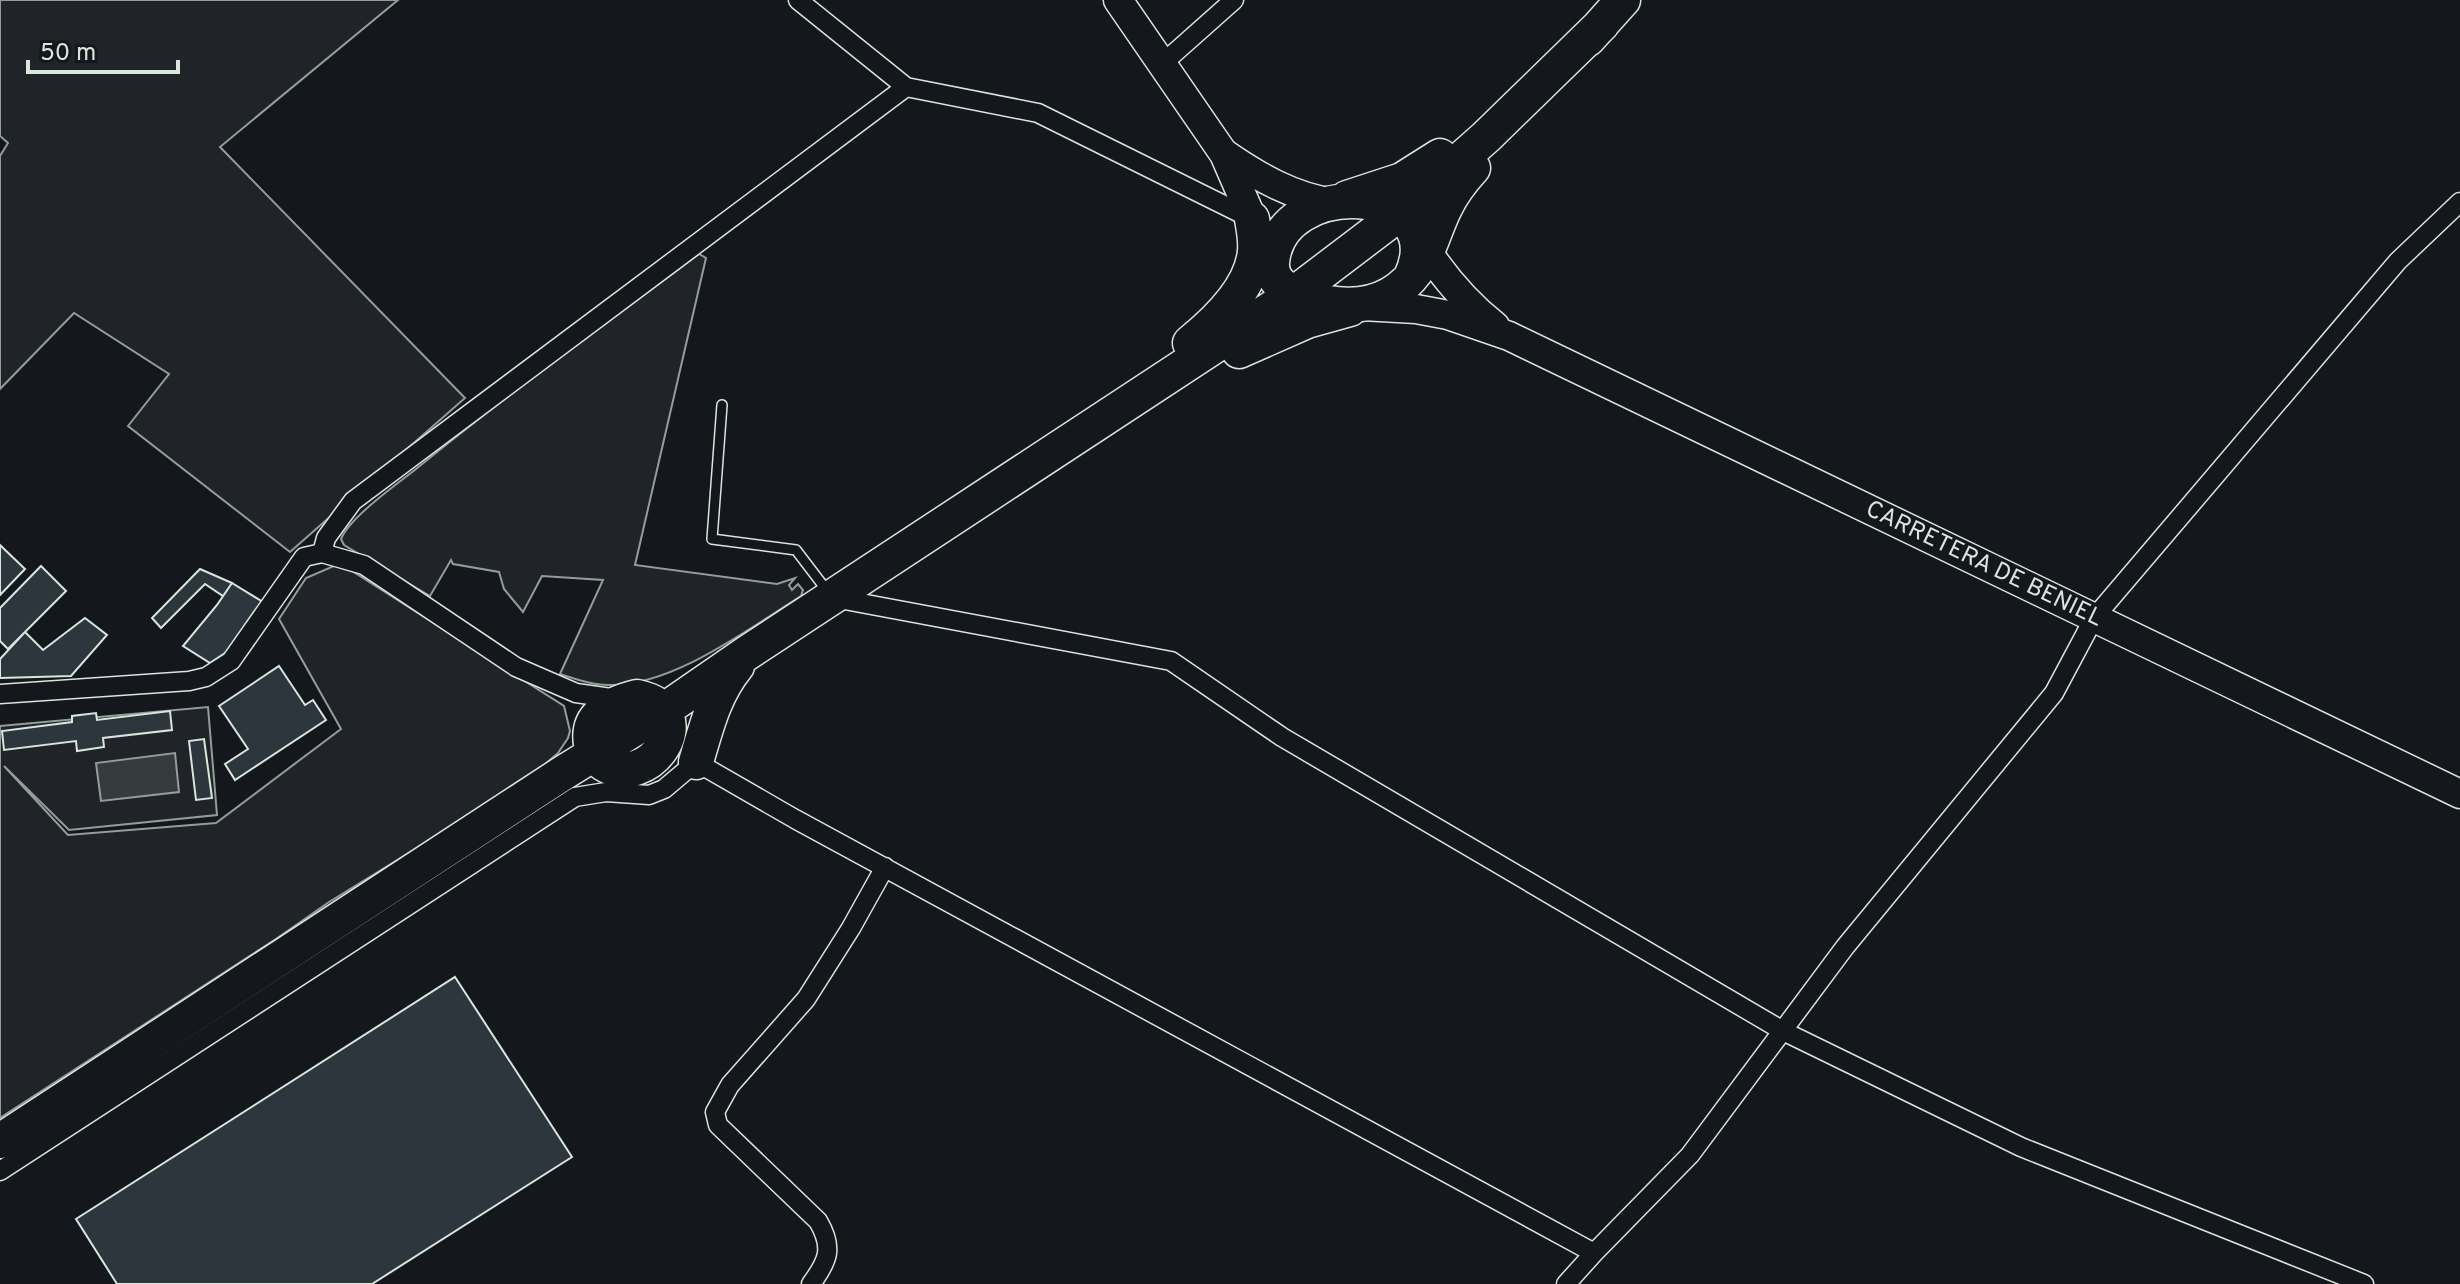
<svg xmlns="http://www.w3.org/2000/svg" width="2460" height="1284" viewBox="0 0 2460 1284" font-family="Overpass,sans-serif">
	<rect width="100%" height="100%" fill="#14181c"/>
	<path fill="#202428" stroke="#939e99" stroke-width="2" d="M 0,0 L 398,0 L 220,147 L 465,398 L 290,552 L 128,426 L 169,374 L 74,313 L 0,389 L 0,156 L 8,143 L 0,136 Z
		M 699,254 L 706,258 L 635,565 L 777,584 L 795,578 L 789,585 L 792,590 L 798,584 L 803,590 L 801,596 C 748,629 672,687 608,685 C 592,685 576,679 560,674 L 603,580 L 542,576 L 523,612 L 504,589 L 499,572 L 453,564 L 451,560 L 430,596 L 344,545 L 341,539 C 350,517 396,485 416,469 C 508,394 604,325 699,254 Z
		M 336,565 L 352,571 L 564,706 L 570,731 L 568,738 L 558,753 L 543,766 L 464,819 L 329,902 L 276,939 L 0,1118 L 0,726 L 208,707 L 217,815 L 69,830 L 4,766 L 68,835 L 216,823 L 341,729 L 279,619 L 306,578 Z"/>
	<path fill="#363b3e" stroke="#939e99" stroke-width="2" d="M 175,753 L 179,792 L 101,801 L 96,763 Z"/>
	<path fill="#2c363c" stroke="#d8e6dc" stroke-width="2" d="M 0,545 L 25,569 L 0,595 Z
		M 41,566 L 66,591 L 8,649 L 0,641 L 0,608 Z
		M 200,569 L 232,583 L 223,596 L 205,584 L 161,628 L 152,618 Z
		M 232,583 L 263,602 L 234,647 L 210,663 L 183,646 L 217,605 Z
		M 85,618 L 107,635 L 71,676 L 0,678 L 0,659 L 25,632 L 43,650 Z
		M 279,666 L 305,705 L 313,700 L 326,720 L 235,780 L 225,764 L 248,749 L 219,706 Z
		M 170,711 L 172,730 L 103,738 L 104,747 L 77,751 L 76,741 L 4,750 L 2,731 L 72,722 L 72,716 L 96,713 L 97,720 Z
		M 204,739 L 212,798 L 196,800 L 189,741 Z
		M 455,977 L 572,1157 L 372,1284 L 117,1284 L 76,1219 Z"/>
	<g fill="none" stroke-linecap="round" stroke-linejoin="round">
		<g stroke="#d8e6dc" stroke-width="12">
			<path id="lane" d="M 722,405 L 712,539 L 796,550 L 828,592"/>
		</g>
		<g stroke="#d8e6dc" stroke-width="21">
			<path id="street" d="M 798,0 L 906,87 L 1038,113 L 1252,219
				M 1162,64 L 1234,0
				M 322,553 L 326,538 L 353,501 L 906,87
				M 834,598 L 1171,661 L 1282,737 L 1783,1031 L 2021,1147 L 2364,1284
				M 0,694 L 189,681 L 206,677 L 231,661 L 304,557 L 322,553 L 364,565 L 516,667 L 576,693 L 618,699
				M 693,757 L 696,762 L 795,819 L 1594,1253 L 1690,1155 L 1845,947 L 2054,693 L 2094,618 L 2398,261 L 2460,202
				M 0,1171 L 575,797 L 606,792 L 649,795 L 664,789 L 696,762
				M 811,1284 C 828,1261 834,1248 818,1221 L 718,1125 L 715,1112 L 730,1085 L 806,999 L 851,928 L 885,867
				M 1566,1284 L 1594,1253"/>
		</g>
		<g stroke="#d8e6dc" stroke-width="31">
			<g id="primary">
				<path d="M 1118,0 L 1224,154 L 1261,239"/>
				<path d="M 1225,154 C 1258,177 1293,197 1334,203"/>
				<path d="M 1418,237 C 1439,271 1463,301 1495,326"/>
				<path id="s1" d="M 1362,306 L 1416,309 L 1448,315 L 1509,336 L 2460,794"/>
			</g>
		</g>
		<g stroke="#d8e6dc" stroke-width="37">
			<path id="highway" d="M 1588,39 L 1623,0
				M 1347,198 L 1402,180 L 1440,156
				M 1411,277 C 1454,183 1278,174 1272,263 C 1271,282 1286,290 1302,296 C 1348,312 1393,309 1421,264 C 1431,246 1436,226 1445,208 C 1452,193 1462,180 1473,168
				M 1190,343 C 1217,321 1252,288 1255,251 C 1256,240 1254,230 1252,219
				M 1239,351 L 1307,321 L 1350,309
				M 637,697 C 705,711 649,792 604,764 C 596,759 593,752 591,744 C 586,714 613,703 637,697 Z
				M 696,762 C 706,728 714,694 737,666
				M 0,1141 L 563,773 L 663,711 L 747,653 L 1295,293 L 1399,214 L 1486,137 L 1602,24"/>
		</g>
		<use href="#lane" stroke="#14181c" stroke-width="9"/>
		<use href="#street" stroke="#14181c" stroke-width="18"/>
		<use href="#primary" stroke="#14181c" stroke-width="28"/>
		<use href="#highway" stroke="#14181c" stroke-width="34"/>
	</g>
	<g text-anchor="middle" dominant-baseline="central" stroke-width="6" stroke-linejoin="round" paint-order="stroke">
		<g font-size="24" fill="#d8e6dc" stroke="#14181c">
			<text stroke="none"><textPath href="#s1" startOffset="678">CARRETERA DE BENIEL</textPath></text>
		</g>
	</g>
	<path d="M28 60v12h150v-12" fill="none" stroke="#d8e6dc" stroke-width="4"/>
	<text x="40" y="60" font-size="24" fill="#d8e6dc" stroke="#14181c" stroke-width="6" paint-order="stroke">50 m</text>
</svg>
